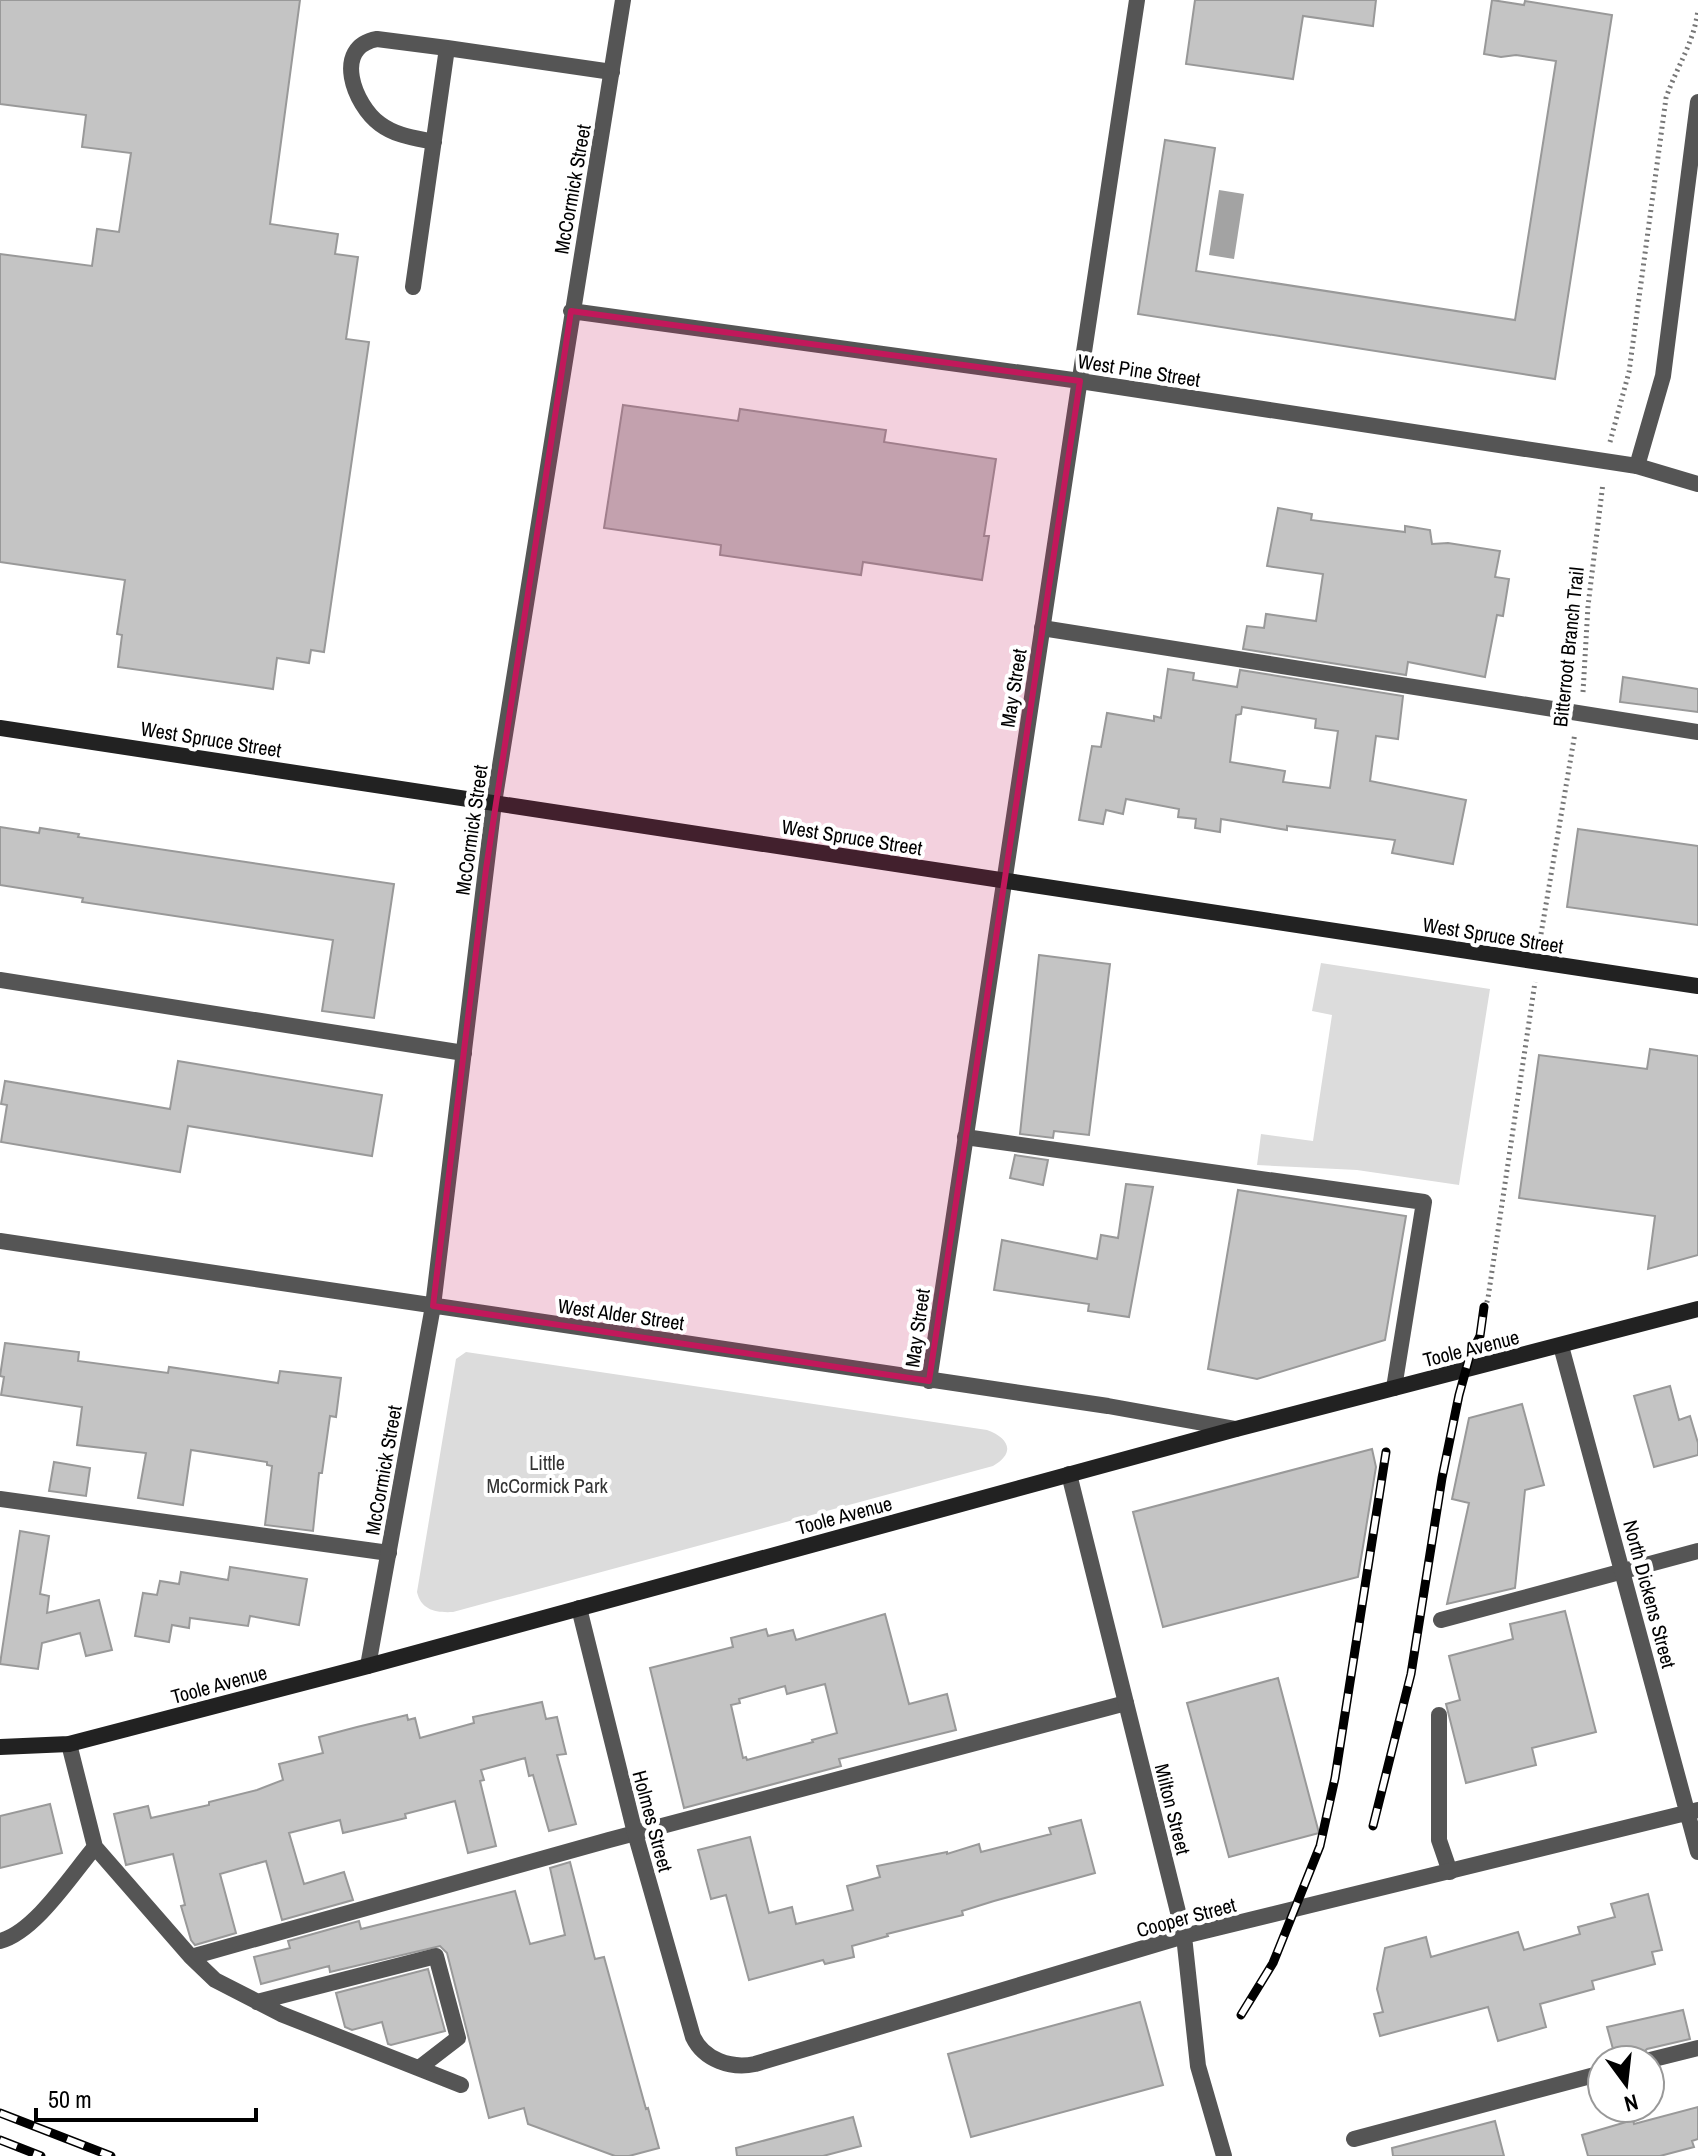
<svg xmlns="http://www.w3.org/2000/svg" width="1698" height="2156" viewBox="0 0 1698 2156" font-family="'Archivo Narrow',sans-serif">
	<rect width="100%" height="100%" fill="#fff"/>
	<path fill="#dcdcdc" d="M 1321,963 L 1490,989 L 1459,1185 L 1357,1170 L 1257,1165 L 1261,1134 L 1313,1141 L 1332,1015 L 1312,1011 Z
		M 466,1352 L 987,1430 C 1009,1438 1016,1453 993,1466 L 453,1612 C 436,1613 421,1610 417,1592 L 456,1359 Z"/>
	<path fill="#a3a3a3" d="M 1219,190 L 1244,194 L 1234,259 L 1209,255 Z"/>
	<path fill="#c4c4c4" stroke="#999" stroke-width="2" fill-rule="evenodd" d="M 0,0 L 300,0 L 270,224 L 338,234 L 335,254 L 358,257 L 346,339 L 369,342 L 324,652 L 311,650 L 309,663 L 277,658 L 273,689 L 118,667 L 122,635 L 117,634 L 125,580 L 0,562 L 0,254 L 92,266 L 97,229 L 119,232 L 131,153 L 82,147 L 86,115 L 0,104 Z
		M 1195,0 L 1376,0 L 1373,26 L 1303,16 L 1293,79 L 1186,64 Z
		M 1492,0 L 1524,5 L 1525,1 L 1612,15 L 1555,379 L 1138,314 L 1165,140 L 1215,148 L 1196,271 L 1515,320 L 1556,61 L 1516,55 L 1501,57 L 1484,54 Z
		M 623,405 L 738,421 L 740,409 L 886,430 L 884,442 L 996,459 L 984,536 L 989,536 L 982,580 L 863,562 L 861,575 L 720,555 L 721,545 L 604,528 Z
		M 1278,508 L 1312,514 L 1311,520 L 1405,532 L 1405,526 L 1430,530 L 1432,544 L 1448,543 L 1500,551 L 1495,577 L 1509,579 L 1503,616 L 1497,615 L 1485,677 L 1408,662 L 1406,675 L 1243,649 L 1247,626 L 1264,628 L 1266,614 L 1316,621 L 1323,574 L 1267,566 Z
		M 1168,669 L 1194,673 L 1193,680 L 1237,687 L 1240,670 L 1403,696 L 1398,739 L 1376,736 L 1370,781 L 1466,800 L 1453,864 L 1392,853 L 1395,840 L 1287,826 L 1287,830 L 1221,819 L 1220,832 L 1195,828 L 1196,819 L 1178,817 L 1179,809 L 1126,799 L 1123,814 L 1106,810 L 1103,824 L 1079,820 L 1092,746 L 1101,747 L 1107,713 L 1154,721 L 1154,716 L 1161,718 ZM 1242,707 L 1316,719 L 1315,728 L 1338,731 L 1330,788 L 1283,782 L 1285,771 L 1230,762 L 1236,715 L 1241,714 Z
		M 1623,677 L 1698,689 L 1698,712 L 1620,702 Z
		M 0,827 L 39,833 L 40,828 L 79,834 L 78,837 L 394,884 L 374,1018 L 322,1011 L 333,940 L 82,902 L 83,898 L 0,885 Z
		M 1578,829 L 1698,846 L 1698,925 L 1567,907 Z
		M 1039,955 L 1110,964 L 1089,1135 L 1054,1131 L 1053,1138 L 1020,1134 Z
		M 1650,1049 L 1698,1056 L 1698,1255 L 1648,1269 L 1655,1216 L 1519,1198 L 1539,1055 L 1647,1069 Z
		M 178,1061 L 382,1095 L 372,1156 L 188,1126 L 180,1172 L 1,1142 L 7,1105 L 1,1104 L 5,1081 L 170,1109 Z
		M 1015,1155 L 1048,1160 L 1043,1185 L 1010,1178 Z
		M 1126,1184 L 1153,1187 L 1129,1317 L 1088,1311 L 1089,1304 L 994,1290 L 1002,1240 L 1097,1259 L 1101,1235 L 1118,1238 Z
		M 1238,1190 L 1406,1216 L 1385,1340 L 1257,1379 L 1208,1369 Z
		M 5,1343 L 79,1352 L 78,1361 L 168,1373 L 169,1367 L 278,1383 L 280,1371 L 341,1378 L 336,1417 L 330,1416 L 322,1473 L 319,1473 L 313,1531 L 265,1525 L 272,1466 L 267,1465 L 267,1462 L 191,1450 L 183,1505 L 138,1498 L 146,1453 L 77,1445 L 82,1407 L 1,1395 L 4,1377 L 0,1376 Z
		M 1670,1386 L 1679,1420 L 1690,1416 L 1698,1443 L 1698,1455 L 1654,1467 L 1634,1396 Z
		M 1522,1404 L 1544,1485 L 1525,1490 L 1515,1588 L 1447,1604 L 1469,1503 L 1452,1499 L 1469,1418 Z
		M 1372,1449 L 1376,1467 L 1358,1577 L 1163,1627 L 1133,1512 Z
		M 54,1462 L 90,1468 L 86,1496 L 49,1491 Z
		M 20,1531 L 49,1536 L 40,1594 L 49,1596 L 47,1613 L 99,1600 L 112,1650 L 86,1656 L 80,1633 L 42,1643 L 38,1669 L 0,1664 Z
		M 230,1567 L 307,1579 L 299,1625 L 250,1616 L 248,1626 L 190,1618 L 189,1628 L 172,1625 L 169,1642 L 135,1636 L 143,1593 L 157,1595 L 160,1581 L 179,1584 L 181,1572 L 228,1580 Z
		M 1565,1611 L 1596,1732 L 1532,1748 L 1536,1765 L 1466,1783 L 1446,1704 L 1460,1700 L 1449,1656 L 1513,1639 L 1510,1624 Z
		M 885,1614 L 909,1704 L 947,1694 L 956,1730 L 839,1759 L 841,1766 L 684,1808 L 650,1668 L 733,1647 L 731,1638 L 766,1629 L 768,1636 L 793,1630 L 796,1640 ZM 825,1684 L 837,1733 L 812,1740 L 813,1742 L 747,1760 L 746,1757 L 743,1758 L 731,1705 L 740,1703 L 739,1699 L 785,1686 L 787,1694 Z
		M 1278,1678 L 1319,1833 L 1229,1857 L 1187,1703 Z
		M 542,1702 L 546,1719 L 557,1717 L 566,1754 L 557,1755 L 576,1824 L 549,1831 L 533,1775 L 529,1776 L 525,1758 L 481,1770 L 484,1780 L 480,1781 L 496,1846 L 468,1853 L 455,1801 L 405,1814 L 406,1818 L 343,1833 L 340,1820 L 289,1833 L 304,1884 L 344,1872 L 353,1900 L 282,1920 L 266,1861 L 220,1874 L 236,1933 L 195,1945 L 191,1940 L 181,1906 L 185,1905 L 173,1854 L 126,1865 L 114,1814 L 148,1806 L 151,1818 L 209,1805 L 209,1802 L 257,1790 L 283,1780 L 279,1764 L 323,1753 L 319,1737 L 357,1727 L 407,1715 L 408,1720 L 415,1718 L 420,1738 L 474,1723 L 473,1717 Z
		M 50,1804 L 62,1853 L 0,1868 L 0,1816 Z
		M 1081,1820 L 1095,1873 L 994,1901 L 962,1911 L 963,1915 L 887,1934 L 888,1936 L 852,1946 L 854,1957 L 825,1964 L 823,1960 L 749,1980 L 726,1895 L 711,1899 L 698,1850 L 750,1837 L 769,1913 L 792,1907 L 796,1924 L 853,1910 L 847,1886 L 880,1877 L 877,1866 L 947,1852 L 947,1854 L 979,1844 L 981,1852 L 1051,1834 L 1049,1828 Z
		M 570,1862 L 595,1959 L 604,1957 L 646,2109 L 648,2108 L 659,2148 L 629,2156 L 615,2156 L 528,2124 L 524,2108 L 489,2118 L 447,1953 L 440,1946 L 330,1972 L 329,1966 L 261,1984 L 254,1957 L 290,1948 L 288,1941 L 359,1921 L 361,1929 L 515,1891 L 530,1944 L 565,1935 L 550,1868 Z
		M 1648,1894 L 1662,1950 L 1652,1952 L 1655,1964 L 1592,1981 L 1594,1989 L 1540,2004 L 1546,2027 L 1498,2041 L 1488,2007 L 1380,2036 L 1374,2014 L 1383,2012 L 1377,1989 L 1385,1948 L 1426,1937 L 1431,1957 L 1518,1932 L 1524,1950 L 1580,1934 L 1578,1927 L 1615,1917 L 1611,1904 Z
		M 428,1969 L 445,2031 L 391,2045 L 388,2044 L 382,2022 L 352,2030 L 345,2027 L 336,1993 Z
		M 1140,2002 L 1163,2085 L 971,2137 L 948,2054 Z
		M 1683,2010 L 1690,2039 L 1647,2049 L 1640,2056 L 1616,2060 L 1607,2027 Z
		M 1698,2107 L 1698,2139 L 1692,2141 L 1694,2147 L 1660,2156 L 1588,2156 L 1582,2135 L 1633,2120 L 1634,2124 Z
		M 853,2117 L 861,2146 L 823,2156 L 737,2156 L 736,2148 Z
		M 1495,2121 L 1504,2156 L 1393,2156 L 1392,2148 Z"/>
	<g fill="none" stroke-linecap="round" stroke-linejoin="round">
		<path stroke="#777" stroke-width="5" stroke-dasharray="2 4" stroke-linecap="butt" d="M 1610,442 L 1629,372 L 1666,98 C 1676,68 1695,41 1698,9
			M 1583,692 L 1588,606 L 1603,483
			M 1540,940 L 1575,733
			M 1476,1343 L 1488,1298 L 1535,982"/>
		<path stroke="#555" stroke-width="16" d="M 434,142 C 415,138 396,136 380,124 C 354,105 332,47 377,39 L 447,48
			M 413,287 L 447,48 L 612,72
			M 1637,466 L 1663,376 L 1698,102
			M 1042,628 L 1698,732
			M 0,980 L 464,1053
			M 965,1137 L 1424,1202 L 1394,1388
			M 0,1499 L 389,1553
			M 1441,1620 L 1698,1551
			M 1439,1715 L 1439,1840 L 1450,1872
			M 69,1744 L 95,1847 L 191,1957 L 609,1840 L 1126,1703
			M 0,1941 C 35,1932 72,1874 95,1847
			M 191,1957 L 215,1980 L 281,2014 L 461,2085
			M 257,2002 L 436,1956 L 458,2038 L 419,2068
			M 1650,2060 L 1698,2048
			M 1354,2139 L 1602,2073"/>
		<path stroke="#555" stroke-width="16" d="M 571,311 L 1080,381 L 1637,466 L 1698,484
			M 0,1241 L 1108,1406 L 1236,1429
			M 1561,1346 L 1698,1852
			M 929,1381 L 1137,0
			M 1069,1474 L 1184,1936 L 1198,2066 L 1224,2156
			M 579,1608 L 635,1833 L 693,2037 C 704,2060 731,2069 755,2064 L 1184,1936 L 1698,1810
			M 368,1666 L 433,1306 L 494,803 L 623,0"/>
		<path stroke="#222" stroke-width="16" d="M 0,728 L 1698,986
			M 0,1747 L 69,1744 L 368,1666 L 1236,1429 L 1698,1309"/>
		<g stroke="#000" stroke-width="9">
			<path id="rail" d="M 1373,1826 L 1411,1674 L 1442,1478 L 1459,1395 L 1470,1355 L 1480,1336 L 1484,1307
				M 1241,2015 L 1273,1963 L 1320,1846 L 1335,1778 L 1386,1452
				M 0,2113 L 111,2156
				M 0,2140 L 41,2156"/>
		</g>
		<use href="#rail" stroke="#fff" stroke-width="6" stroke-dasharray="18" stroke-linecap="butt"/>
	</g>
	<path fill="#c2185b" fill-opacity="0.2" stroke="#c2185b" stroke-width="6" stroke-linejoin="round" d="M 571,311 L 1080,381 L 929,1381 L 433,1306 L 486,869 Z"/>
	<g text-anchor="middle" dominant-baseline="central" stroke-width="8" stroke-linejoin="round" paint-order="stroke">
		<g font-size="20" fill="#000" stroke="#fff">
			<text transform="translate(572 189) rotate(-80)">McCormick Street</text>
			<text transform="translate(1139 370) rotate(9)">West Pine Street</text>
			<text transform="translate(1568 647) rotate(-84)">Bitterroot Branch Trail</text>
			<text transform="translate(1013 688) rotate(-81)">May Street</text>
			<text transform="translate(211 739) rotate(9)">West Spruce Street</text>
			<text transform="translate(471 830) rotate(-82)">McCormick Street</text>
			<text transform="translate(852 837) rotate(9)">West Spruce Street</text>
			<text transform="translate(1493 935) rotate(9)">West Spruce Street</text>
			<text transform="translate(621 1314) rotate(8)">West Alder Street</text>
			<text transform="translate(917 1328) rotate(-82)">May Street</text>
			<text transform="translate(1471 1348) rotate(-14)">Toole Avenue</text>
			<text transform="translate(383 1470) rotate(-80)">McCormick Street</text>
			<text transform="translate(844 1515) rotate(-15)">Toole Avenue</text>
			<text transform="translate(1650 1594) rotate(75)">North Dickens Street</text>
			<text transform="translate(219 1684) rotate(-15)">Toole Avenue</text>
			<text transform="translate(1173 1809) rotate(76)">Milton Street</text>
			<text transform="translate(653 1821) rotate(75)">Holmes Street</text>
			<text transform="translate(1186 1917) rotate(-15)">Cooper Street</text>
		</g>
		<g font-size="20" fill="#333" stroke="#fff">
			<text x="547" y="1462">Little<tspan x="547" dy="23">McCormick Park</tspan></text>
		</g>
	</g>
	<g transform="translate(1626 2084) rotate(165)"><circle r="38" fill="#ffffff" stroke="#999999" stroke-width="2"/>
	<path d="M0-6L14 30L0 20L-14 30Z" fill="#000000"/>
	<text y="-12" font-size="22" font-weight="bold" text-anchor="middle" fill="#000000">N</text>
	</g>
	<path d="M36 2108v12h220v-12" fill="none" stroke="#000000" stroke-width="4"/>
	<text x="48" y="2108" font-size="24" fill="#000000" stroke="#ffffff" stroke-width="6" paint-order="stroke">50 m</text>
</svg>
